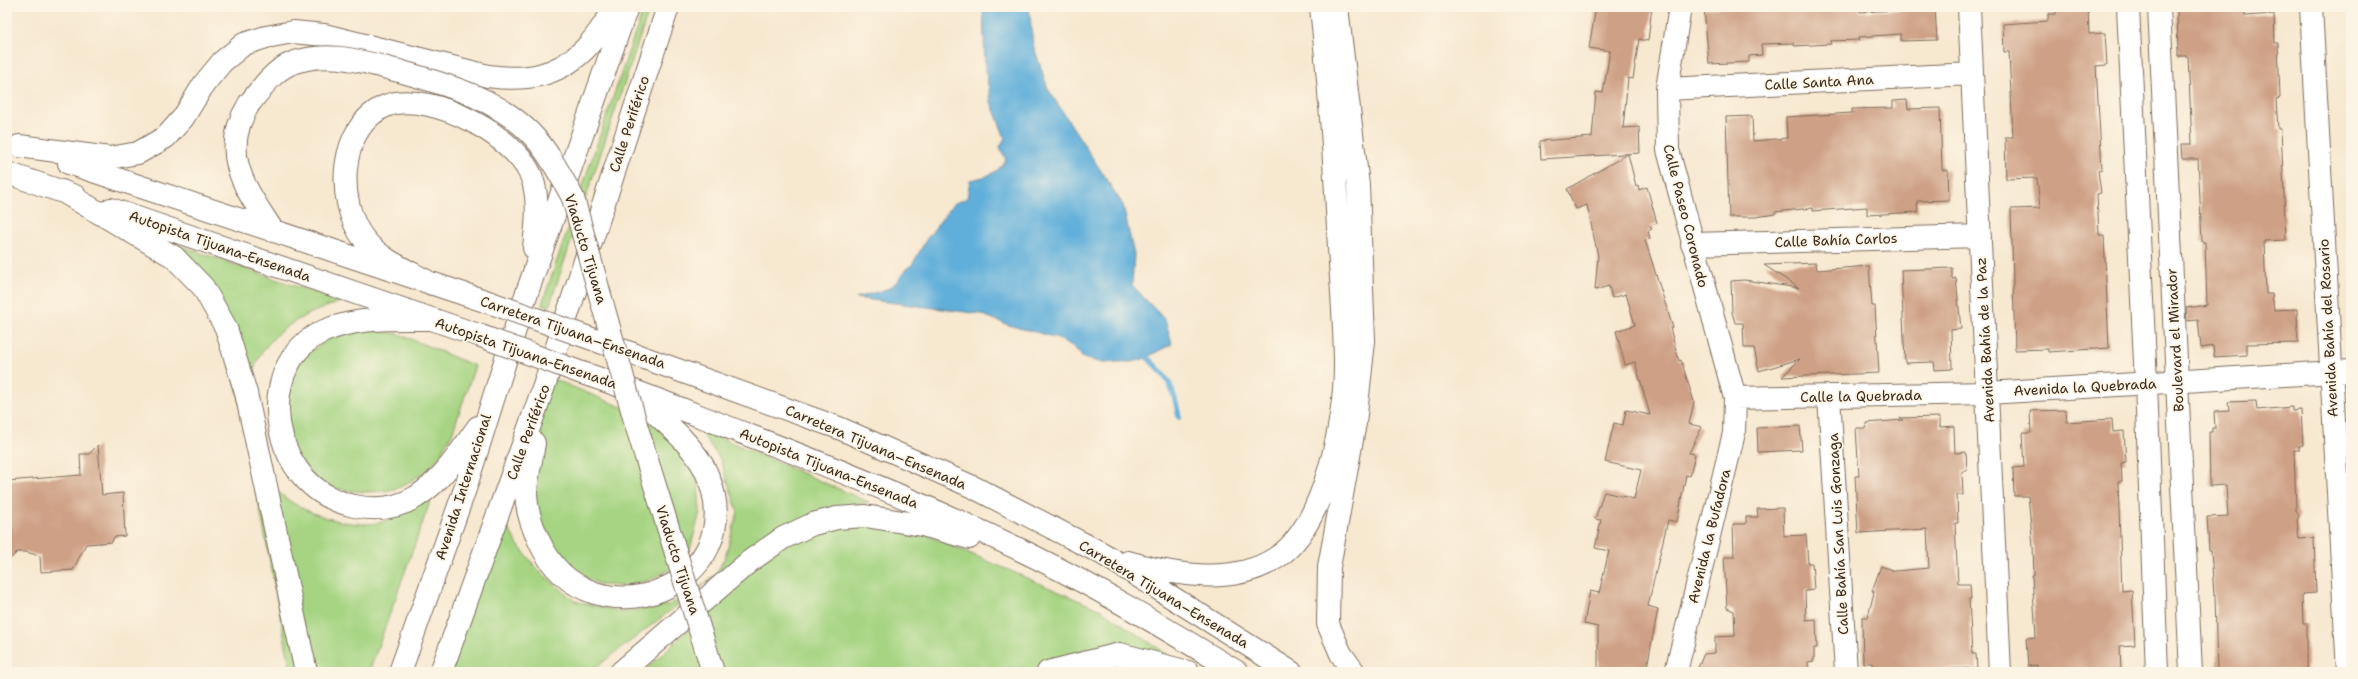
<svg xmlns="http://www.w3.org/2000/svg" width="2358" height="679" viewBox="0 0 2358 679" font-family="'Shantell Sans',sans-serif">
	<rect width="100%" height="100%" fill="#fcf5e5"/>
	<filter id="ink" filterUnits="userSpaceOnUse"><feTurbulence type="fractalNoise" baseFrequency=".025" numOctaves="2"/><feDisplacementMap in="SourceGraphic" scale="8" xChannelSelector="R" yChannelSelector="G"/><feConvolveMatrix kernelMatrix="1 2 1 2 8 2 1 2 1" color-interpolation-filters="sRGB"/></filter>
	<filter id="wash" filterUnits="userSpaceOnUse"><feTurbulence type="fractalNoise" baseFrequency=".012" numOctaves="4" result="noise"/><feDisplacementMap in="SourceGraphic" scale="16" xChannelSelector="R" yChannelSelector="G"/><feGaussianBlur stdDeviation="0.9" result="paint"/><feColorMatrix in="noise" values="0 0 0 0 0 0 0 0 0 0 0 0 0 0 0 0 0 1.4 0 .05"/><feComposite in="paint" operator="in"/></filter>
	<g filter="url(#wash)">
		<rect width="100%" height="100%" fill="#f7e8d0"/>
		<path fill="#a6d482" stroke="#707f50" d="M 644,7 L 650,7 L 549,307 L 542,304 Z
			M 178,245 L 341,302 C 312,311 281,324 263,351 C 253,365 248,392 247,409 C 247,414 274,488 277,491 C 300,513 351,530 382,522 C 402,516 419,501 435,488 L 369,672 L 291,672 L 237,388 L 205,281 Z
			M 365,329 L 399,334 L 475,366 L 452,434 L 438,458 L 424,473 L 400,487 L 386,491 L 364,492 L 337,489 L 316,481 L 286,445 L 285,391 L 303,357 L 330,338 Z
			M 551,378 L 641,415 L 668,434 L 687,455 L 698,482 L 700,512 L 690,549 L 676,567 L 647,581 L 621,586 L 602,585 L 569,571 L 533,522 L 539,412 Z
			M 698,428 L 869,502 L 826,510 L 747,552 L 590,672 L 436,672 L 502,489 L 506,524 L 518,545 L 538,570 L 575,601 L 622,612 L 669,605 L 696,590 L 716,574 L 725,557 L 738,512 L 720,459 Z
			M 890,519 L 1101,610 L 1194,672 L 643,672 L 779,546 L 834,523 Z"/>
		<path fill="#60afda" stroke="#4e6c7c" d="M 983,7 L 1029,7 L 1033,44 L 1048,89 L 1123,205 L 1134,255 L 1132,285 L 1165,320 L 1172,344 L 1141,360 L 1131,362 L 1099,362 L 1083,358 L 1074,347 L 1058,338 L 1008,325 L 981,314 L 856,298 L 887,289 L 897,282 L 906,269 L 912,265 L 926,240 L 953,204 L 967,198 L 970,180 C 986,177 997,174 1006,160 L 1000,147 L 1005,138 L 991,102 L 985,67 Z"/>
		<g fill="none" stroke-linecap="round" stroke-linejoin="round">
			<path stroke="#60afda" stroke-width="5.5" d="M 1143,353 C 1168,378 1172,381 1179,417"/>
		</g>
		<g id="blocks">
			<path fill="#cea085" d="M 1596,7 L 1652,7 L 1648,41 L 1639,39 L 1633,79 L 1628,78 L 1623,128 L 1639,127 L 1640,153 L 1541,159 L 1540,141 L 1592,137 L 1596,92 L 1603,93 L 1610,51 L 1589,48 Z
				M 1860,7 L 1860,12 L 1899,10 L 1899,7 L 1925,7 L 1925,10 L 1935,9 L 1937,40 L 1901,41 L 1901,34 L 1858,37 L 1859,40 L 1830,41 L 1831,44 L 1794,46 L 1794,43 L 1761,44 L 1762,55 L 1749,56 L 1749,62 L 1709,64 L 1704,8 Z
				M 2056,7 L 2088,7 L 2089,34 L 2105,33 L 2107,65 L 2096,66 L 2102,169 L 2098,170 L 2101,193 L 2097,194 L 2099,235 L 2104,235 L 2109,348 L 2048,352 L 2048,349 L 2015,350 L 2011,209 L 2040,208 L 2037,178 L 2006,179 L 2005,137 L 2013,137 L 2009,52 L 2004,52 L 2003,24 L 2048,21 L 2048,14 L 2056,14 Z
				M 2177,7 L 2244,7 L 2245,16 L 2274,14 L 2275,43 L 2278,43 L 2280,98 L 2276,99 L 2278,129 L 2281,129 L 2286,240 L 2264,241 L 2266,294 L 2272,294 L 2274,310 L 2297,309 L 2298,343 L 2247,344 L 2247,355 L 2214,357 L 2213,346 L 2201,348 L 2198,320 L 2187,321 L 2186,308 L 2207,305 L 2205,242 L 2202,242 L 2198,159 L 2182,159 L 2181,144 L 2192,144 L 2188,56 L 2178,56 Z
				M 1907,100 L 1908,109 L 1940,108 L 1942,170 L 1948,170 L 1949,200 L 1917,201 L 1918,212 L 1867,215 L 1867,207 L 1813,211 L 1813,208 L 1775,212 L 1775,214 L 1756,217 L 1729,217 L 1726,117 L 1752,116 L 1753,141 L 1787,138 L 1786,117 L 1852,113 L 1852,109 L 1893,108 L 1893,101 Z
				M 1628,154 L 1636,186 L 1638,185 L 1639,190 L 1647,187 L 1657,223 L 1650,226 L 1652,229 L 1648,231 L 1650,239 L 1645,240 L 1673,328 L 1670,328 L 1679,361 L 1681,360 L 1694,402 L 1689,424 L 1702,427 L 1689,453 L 1695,454 L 1690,476 L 1686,475 L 1677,522 L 1668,520 L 1658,562 L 1648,606 L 1658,609 L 1646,672 L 1598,672 L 1598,627 L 1584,624 L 1590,591 L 1599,593 L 1609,551 L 1595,548 L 1601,520 L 1595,519 L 1604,492 L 1634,499 L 1641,470 L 1605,462 L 1614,423 L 1623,425 L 1626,410 L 1650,415 L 1635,362 L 1625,365 L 1616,331 L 1635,325 L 1626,294 L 1612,298 L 1609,286 L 1595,290 L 1598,256 L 1587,205 L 1576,209 L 1567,189 Z
				M 1816,263 L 1817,270 L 1869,266 L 1872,306 L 1875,306 L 1879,373 L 1782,377 L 1800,359 L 1759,371 L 1754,348 L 1744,348 L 1743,323 L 1735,323 L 1732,312 L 1731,281 L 1744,280 L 1799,288 L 1764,265 Z
				M 1952,268 L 1952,279 L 1956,278 L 1961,329 L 1951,330 L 1952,369 L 1935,370 L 1934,362 L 1905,363 L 1901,270 Z
				M 2256,401 L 2257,410 L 2292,407 L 2292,411 L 2301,410 L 2303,445 L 2299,446 L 2299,450 L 2294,450 L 2296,510 L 2299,516 L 2297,521 L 2299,539 L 2314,538 L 2316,593 L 2302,594 L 2303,624 L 2307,624 L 2307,672 L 2217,672 L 2215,595 L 2214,596 L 2211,550 L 2209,550 L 2207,517 L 2228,516 L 2226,485 L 2210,486 L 2209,432 L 2212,432 L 2212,428 L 2215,428 L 2214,412 L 2229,411 L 2228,402 Z
				M 2066,410 L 2067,422 L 2112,419 L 2113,432 L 2124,431 L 2126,462 L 2121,463 L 2122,481 L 2118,482 L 2122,591 L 2132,590 L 2135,645 L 2120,646 L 2121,672 L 2037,672 L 2037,665 L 2028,666 L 2026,638 L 2036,637 L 2032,575 L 2034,575 L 2033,546 L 2028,496 L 2014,496 L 2013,468 L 2024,467 L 2022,433 L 2031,433 L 2030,411 Z
				M 1940,417 L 1940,427 L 1954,426 L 1955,453 L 1966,452 L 1967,471 L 1962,471 L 1963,495 L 1957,495 L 1958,523 L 1955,523 L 1958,584 L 1970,584 L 1971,599 L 1969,599 L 1972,654 L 1976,654 L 1977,668 L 1872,672 L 1872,663 L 1863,663 L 1862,617 L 1868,617 L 1874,592 L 1872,591 L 1881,566 L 1895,571 L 1929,568 L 1927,529 L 1858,533 L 1855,476 L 1859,476 L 1856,428 L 1866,428 L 1866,423 L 1903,420 L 1900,418 Z
				M 1800,426 L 1802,450 L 1758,452 L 1757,428 Z
				M 98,445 L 102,495 L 123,493 L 125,536 L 114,537 L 112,542 L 86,544 L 73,570 L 41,572 L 40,556 L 26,552 L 17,552 L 7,562 L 7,481 L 81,475 L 80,454 L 89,454 Z
				M 1783,508 L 1784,536 L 1806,535 L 1808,563 L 1812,563 L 1814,590 L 1805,591 L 1806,620 L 1816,619 L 1817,648 L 1814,648 L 1814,661 L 1808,662 L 1808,672 L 1696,672 L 1704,654 L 1715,653 L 1715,637 L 1735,636 L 1734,611 L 1727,608 L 1724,557 L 1734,557 L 1733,524 L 1746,524 L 1746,517 L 1758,517 L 1757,509 Z"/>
		</g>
	</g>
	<g filter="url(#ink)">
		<use href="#blocks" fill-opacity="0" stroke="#7d6c5c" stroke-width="1"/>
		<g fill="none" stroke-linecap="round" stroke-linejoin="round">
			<g stroke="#7d6c5c" stroke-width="24">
				<path id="minor" d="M 1969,7 L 2000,672
					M 2311,7 L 2348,672
					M 1667,89 L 1972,74
					M 1692,244 L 1980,236
					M 1829,396 L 1846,672
					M 1735,398 L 1987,393 L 2351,371
					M 1676,672 L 1734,433 L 1735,398 L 1668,150 L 1667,89 L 1680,7"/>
			</g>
			<g stroke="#7d6c5c" stroke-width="24">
				<path id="major" d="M 2128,7 L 2146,383 L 2157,672
					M 2159,7 L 2191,672"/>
			</g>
			<g stroke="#7d6c5c" stroke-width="24">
				<path id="highway" d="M 1337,7 L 1358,185 L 1364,341 L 1355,423 L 1329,567 L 1328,624 L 1341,654 L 1354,672
					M 249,104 C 218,154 246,189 273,231
					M 19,146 L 110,158 L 138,153 L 166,137 L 183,118 L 204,84 L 222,62 L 244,44 L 266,37 L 293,32 L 324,35 L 488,76 C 524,81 557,77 585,49 C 597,37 606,20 617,7
					M 69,163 L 491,303
					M 7,173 L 75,196
					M 62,191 L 174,257 L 203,287 L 226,328 L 246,393 L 306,672
					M 111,209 L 481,336
					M 432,284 C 409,271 380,260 364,239 C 335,202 338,124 388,105 C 431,90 525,139 534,185 C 539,205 536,227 534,248
					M 429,319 C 394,319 357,317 324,331 C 269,355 266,432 301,474 C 328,507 379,519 416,497 C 443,480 460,452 478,427
					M 600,342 L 839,428 L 973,487 L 1103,554 L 1291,672
					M 582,373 C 639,391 693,414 748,435 C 845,472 942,511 1035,557 C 1104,591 1171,632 1237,672
					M 534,443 C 532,459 527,475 526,491 C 526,509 532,527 540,543 C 590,649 755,586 707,474 C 695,445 659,417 636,396
					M 1128,562 C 1175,575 1233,586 1276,558 C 1325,527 1345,420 1345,366 C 1345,320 1340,274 1338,228 C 1334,153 1329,81 1321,7
					M 400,672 L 465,489 L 524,301 L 627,7
					M 441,672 L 544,386 L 668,7
					M 621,672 L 750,561 L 783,538 L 813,524 L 837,518 L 865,516 L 922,525 L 969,538
					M 1048,672 L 1120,654 L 1188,672"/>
			</g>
			<use href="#minor" stroke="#fff" stroke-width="22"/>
			<use href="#major" stroke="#fff" stroke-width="22"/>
			<use href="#highway" stroke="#fff" stroke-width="22"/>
			<g stroke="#7d6c5c" stroke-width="24" stroke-linecap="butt">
				<path id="highway-bridge" d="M 249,104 C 261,89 272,72 290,64 C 326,49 364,62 399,71 C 448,85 501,99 536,139 C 551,156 562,178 573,198 L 637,428 L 713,672
					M 491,303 L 595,340
					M 481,336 L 582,373"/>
			</g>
			<use href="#highway-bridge" stroke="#fff" stroke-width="22"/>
		</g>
	</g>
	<g text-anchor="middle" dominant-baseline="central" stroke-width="3.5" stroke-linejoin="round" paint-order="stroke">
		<g font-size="14" fill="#3b2a1e" stroke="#fcf5e5">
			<text transform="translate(1819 82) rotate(-3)">Calle Santa Ana</text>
			<text transform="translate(629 124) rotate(-72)">Calle Periférico</text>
			<text transform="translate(1686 216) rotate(76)">Calle Paseo Coronado</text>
			<text transform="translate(1836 240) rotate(-2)">Calle Bahía Carlos</text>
			<text transform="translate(220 246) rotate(19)">Autopista Tijuana-Ensenada</text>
			<text transform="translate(586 249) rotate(73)">Viaducto Tijuana</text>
			<text transform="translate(2328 328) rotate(-93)">Avenida Bahía del Rosario</text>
			<text transform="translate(573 332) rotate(19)">Carretera Tijuana–Ensenada</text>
			<text transform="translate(1985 340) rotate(-93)">Avenida Bahía de la Paz</text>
			<text transform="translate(2175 340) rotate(-93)">Boulevard el Mirador</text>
			<text transform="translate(526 353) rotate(19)">Autopista Tijuana-Ensenada</text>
			<text transform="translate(2085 387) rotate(-3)">Avenida la Quebrada</text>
			<text transform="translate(1861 396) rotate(-1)">Calle la Quebrada</text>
			<text transform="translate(528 432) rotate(-70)">Calle Periférico</text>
			<text transform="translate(876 447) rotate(23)">Carretera Tijuana–Ensenada</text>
			<text transform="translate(829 468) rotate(22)">Autopista Tijuana-Ensenada</text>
			<text transform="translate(463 487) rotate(-72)">Avenida Internacional</text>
			<text transform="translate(1838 534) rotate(-93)">Calle Bahía San Luis Gonzaga</text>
			<text transform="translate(1709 536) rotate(-76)">Avenida la Bufadora</text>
			<text transform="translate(678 560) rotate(72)">Viaducto Tijuana</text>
			<text transform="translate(1164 594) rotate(31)">Carretera Tijuana–Ensenada</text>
		</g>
	</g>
	<rect width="2358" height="679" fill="none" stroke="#fcf5e5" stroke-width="24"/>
</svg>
